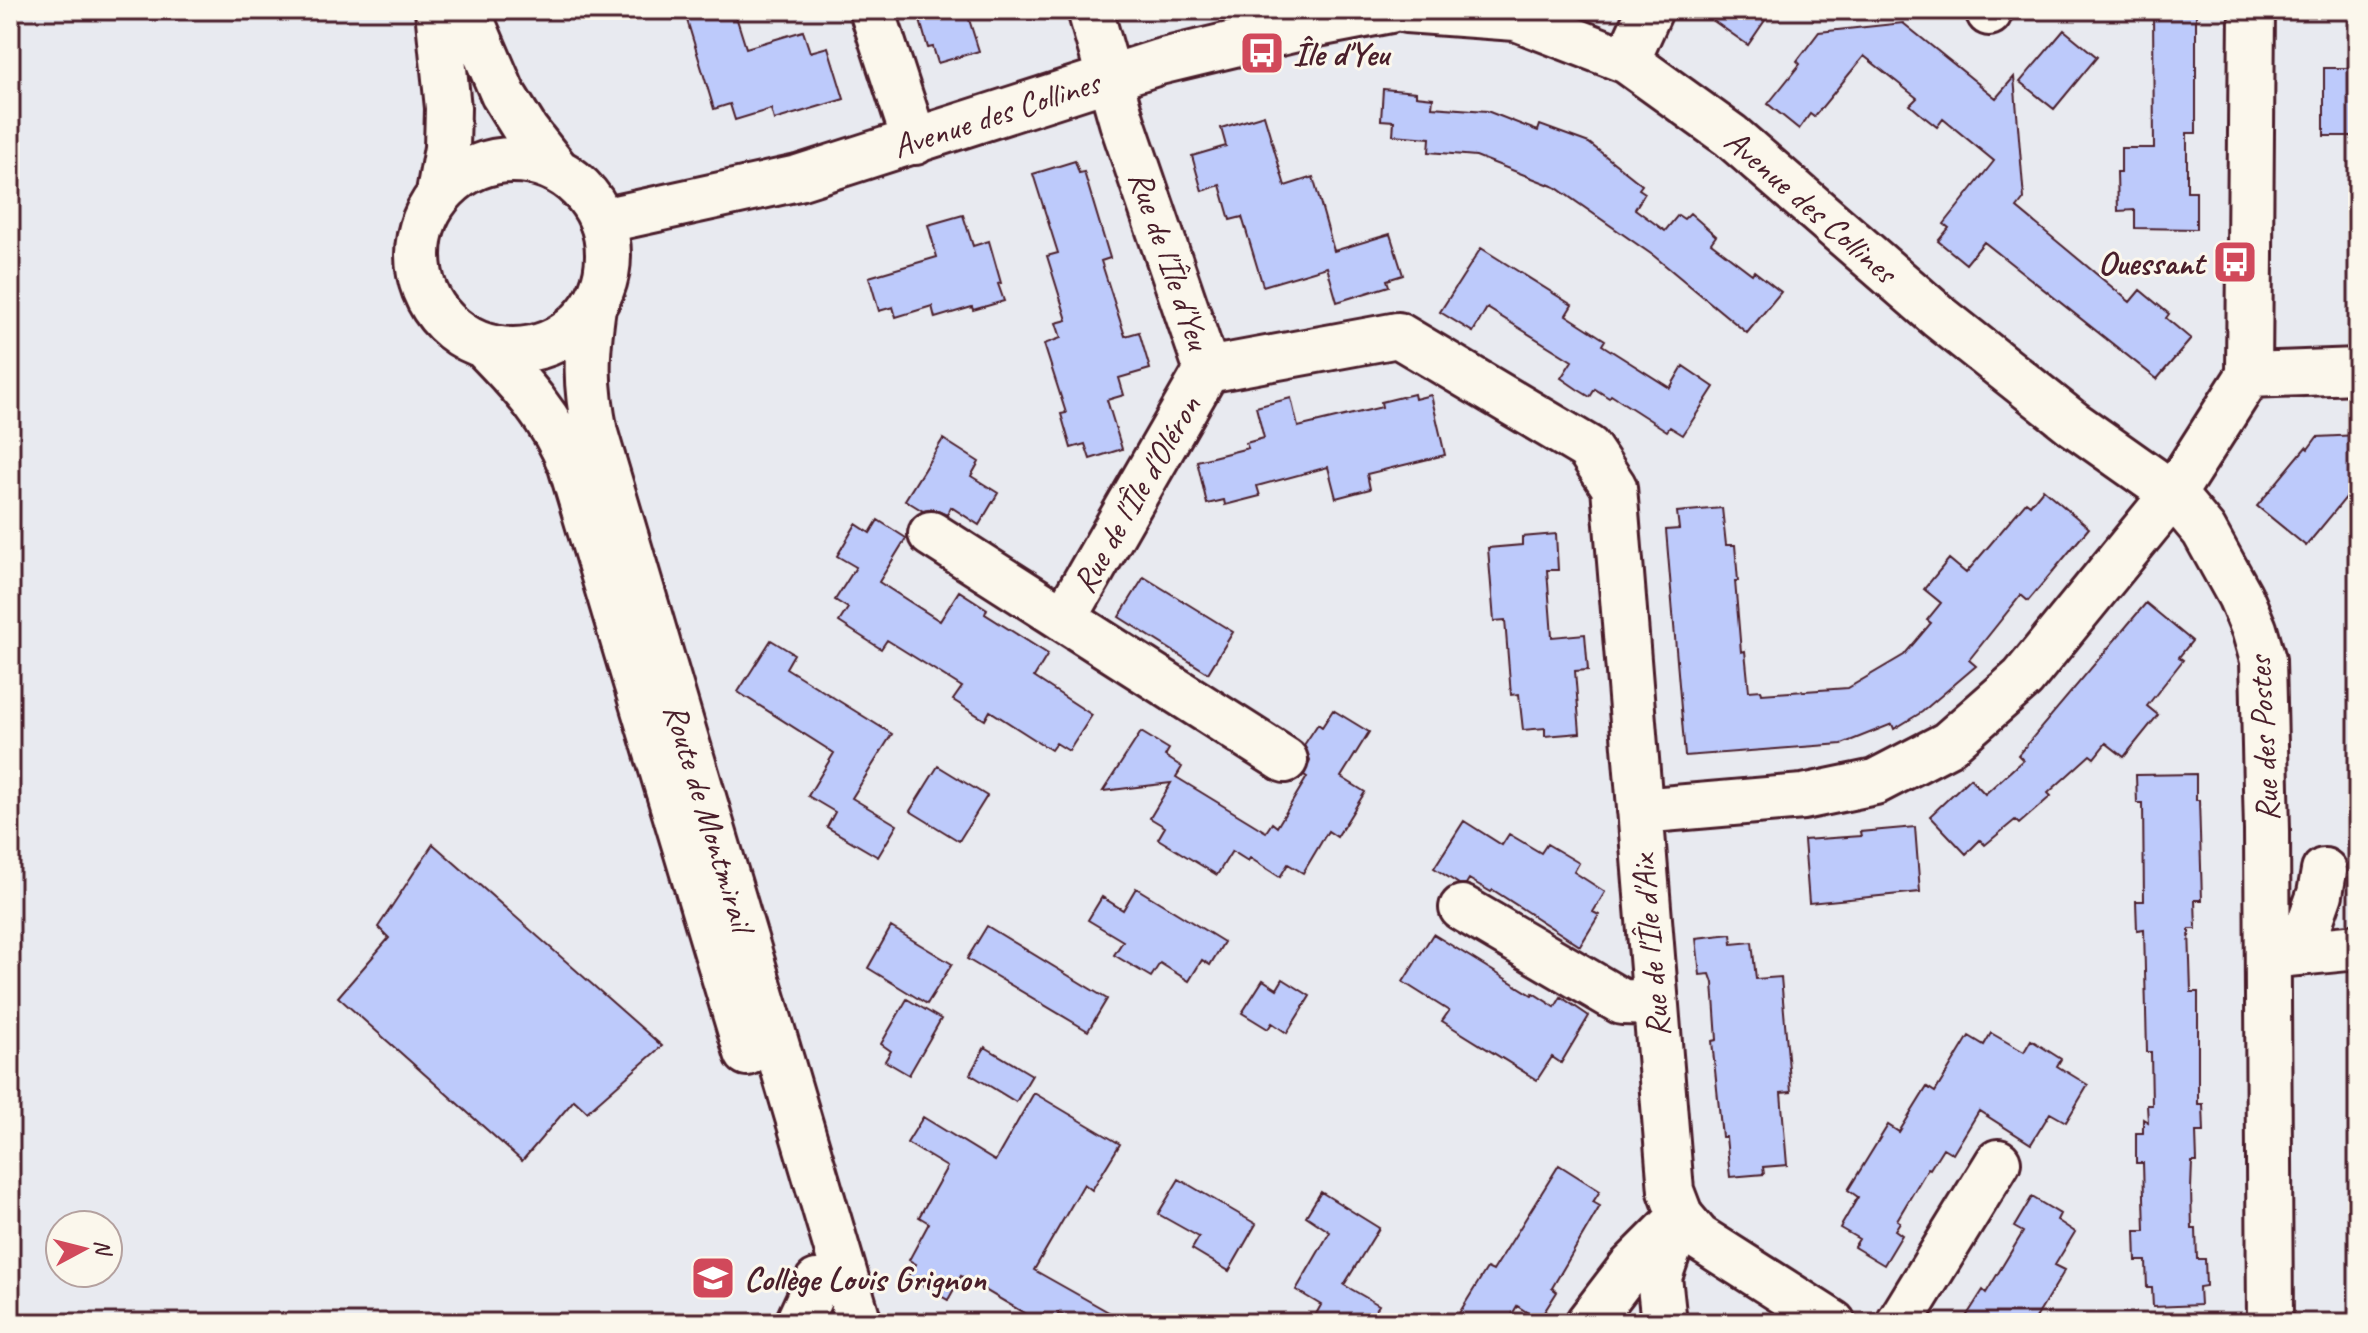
<svg xmlns="http://www.w3.org/2000/svg" width="2368" height="1333" viewBox="0 0 2368 1333" font-family="Caveat,sans-serif">
	<rect width="100%" height="100%" fill="#e8eaf0"/>
	<filter id="ink" filterUnits="userSpaceOnUse"><feTurbulence type="fractalNoise" baseFrequency=".0125" numOctaves="2"/><feDisplacementMap in="SourceGraphic" scale="16" xChannelSelector="R" yChannelSelector="G"/><feConvolveMatrix kernelMatrix="1 2 1 2 8 2 1 2 1" color-interpolation-filters="sRGB"/></filter>
	<g filter="url(#ink)">
		<path fill="#bdcafb" stroke="#4a1f2b" stroke-width="2" d="M 684,10 L 734,10 L 746,48 L 803,31 L 810,52 L 828,47 L 844,99 L 774,120 L 771,109 L 735,120 L 730,104 L 714,109 Z
			M 917,10 L 966,10 L 979,51 L 938,63 L 933,47 L 928,48 Z
			M 1698,10 L 1772,10 L 1748,45 Z
			M 2196,11 L 2196,133 L 2187,133 L 2187,191 L 2196,191 L 2196,229 L 2135,228 L 2135,210 L 2118,211 L 2117,172 L 2121,172 L 2121,148 L 2154,148 L 2153,12 Z
			M 1903,23 L 1996,98 L 2014,77 L 2024,199 L 2017,208 L 2130,302 L 2140,290 L 2169,314 L 2166,318 L 2191,339 L 2157,379 L 1984,242 L 1966,264 L 1938,241 L 1949,228 L 1944,224 L 1994,161 L 1943,119 L 1937,127 L 1923,116 L 1910,105 L 1917,98 L 1864,56 L 1814,117 L 1810,114 L 1799,129 L 1768,104 L 1800,64 L 1797,61 L 1819,32 Z
			M 2064,30 L 2097,57 L 2054,109 L 2020,82 Z
			M 2324,68 L 2358,68 L 2358,136 L 2324,136 Z
			M 1383,89 L 1416,92 L 1416,96 L 1433,98 L 1432,107 L 1487,111 L 1538,131 L 1540,125 L 1589,143 L 1642,185 L 1639,189 L 1645,193 L 1635,209 L 1665,231 L 1678,215 L 1684,219 L 1690,213 L 1716,236 L 1711,243 L 1752,274 L 1754,271 L 1781,292 L 1747,333 L 1654,256 L 1555,187 L 1476,156 L 1429,152 L 1430,138 L 1393,135 L 1394,121 L 1381,120 Z
			M 1264,115 L 1285,186 L 1313,177 L 1334,251 L 1390,234 L 1403,275 L 1387,280 L 1389,286 L 1337,302 L 1327,267 L 1263,286 L 1242,217 L 1230,220 L 1220,185 L 1202,191 L 1192,156 L 1226,146 L 1221,128 Z
			M 1075,161 L 1079,173 L 1084,172 L 1110,258 L 1101,261 L 1125,336 L 1139,332 L 1150,369 L 1119,378 L 1124,395 L 1107,400 L 1122,449 L 1090,459 L 1085,444 L 1071,448 L 1061,414 L 1066,413 L 1044,344 L 1061,338 L 1056,323 L 1067,320 L 1047,256 L 1058,253 L 1033,174 Z
			M 963,215 L 973,246 L 989,241 L 1001,283 L 998,284 L 1004,301 L 973,310 L 972,307 L 935,318 L 932,306 L 896,317 L 893,307 L 879,311 L 869,277 L 937,257 L 928,225 Z
			M 1481,248 L 1572,305 L 1566,315 L 1605,340 L 1602,345 L 1670,388 L 1683,366 L 1714,387 L 1683,435 L 1670,427 L 1667,431 L 1611,395 L 1609,398 L 1595,389 L 1590,397 L 1577,389 L 1561,378 L 1572,361 L 1487,308 L 1473,332 L 1440,312 Z
			M 1414,394 L 1415,399 L 1431,395 L 1445,455 L 1367,474 L 1370,489 L 1336,498 L 1328,467 L 1257,486 L 1260,496 L 1225,505 L 1224,500 L 1207,504 L 1197,461 L 1248,448 L 1246,443 L 1264,438 L 1256,407 L 1291,398 L 1298,427 L 1382,407 L 1381,402 Z
			M 2358,435 L 2358,487 L 2347,488 L 2348,495 L 2306,546 L 2257,506 L 2306,447 L 2308,449 L 2317,437 Z
			M 943,439 L 979,462 L 971,476 L 998,493 L 979,525 L 951,507 L 947,515 L 933,509 L 923,511 L 905,500 Z
			M 2043,489 L 2089,528 L 2028,601 L 2021,595 L 1969,660 L 1976,666 L 1922,712 L 1894,729 L 1892,724 L 1842,744 L 1685,756 L 1666,530 L 1679,529 L 1677,512 L 1722,508 L 1726,545 L 1735,545 L 1738,581 L 1735,581 L 1741,652 L 1745,651 L 1749,691 L 1761,690 L 1762,694 L 1848,688 L 1904,655 L 1931,623 L 1927,620 L 1941,603 L 1924,589 L 1949,559 L 1966,573 L 2026,502 L 2030,505 Z
			M 878,520 L 906,538 L 879,582 L 940,621 L 959,591 L 987,609 L 985,614 L 1048,654 L 1034,677 L 1092,715 L 1069,751 L 1056,743 L 1051,750 L 990,711 L 985,720 L 953,700 L 962,687 L 887,640 L 881,649 L 839,622 L 848,608 L 835,600 L 856,567 L 837,556 L 856,524 L 870,533 Z
			M 1556,534 L 1558,570 L 1547,570 L 1552,637 L 1585,634 L 1588,670 L 1575,671 L 1580,733 L 1545,736 L 1545,728 L 1523,730 L 1519,694 L 1511,695 L 1505,620 L 1494,621 L 1488,548 L 1522,545 L 1522,537 Z
			M 1144,577 L 1233,632 L 1208,673 L 1119,617 Z
			M 2146,603 L 2192,641 L 2179,657 L 2183,660 L 2147,706 L 2158,715 L 2124,757 L 2106,743 L 2094,758 L 2090,755 L 2048,793 L 2051,796 L 2019,824 L 2015,820 L 1985,845 L 1980,840 L 1966,854 L 1930,816 L 1970,778 L 1985,794 L 2023,760 L 2018,755 Z
			M 771,640 L 794,654 L 786,668 L 892,734 L 852,798 L 897,825 L 878,857 L 827,827 L 835,812 L 808,796 L 834,753 L 738,692 Z
			M 1333,710 L 1369,732 L 1341,777 L 1365,792 L 1337,837 L 1328,831 L 1303,873 L 1288,864 L 1280,877 L 1250,858 L 1248,861 L 1232,851 L 1217,875 L 1158,839 L 1165,827 L 1150,818 L 1171,783 L 1103,791 L 1141,732 L 1169,749 L 1165,756 L 1182,767 L 1176,777 L 1266,832 L 1272,823 L 1277,827 L 1307,777 L 1304,775 L 1310,760 L 1304,745 L 1318,724 L 1322,727 Z
			M 938,766 L 987,796 L 959,841 L 910,811 Z
			M 2196,774 L 2196,800 L 2199,800 L 2202,900 L 2195,900 L 2196,929 L 2189,929 L 2191,992 L 2198,992 L 2198,1104 L 2203,1104 L 2204,1132 L 2196,1132 L 2197,1162 L 2192,1162 L 2191,1189 L 2192,1229 L 2196,1229 L 2197,1259 L 2205,1259 L 2206,1286 L 2199,1287 L 2200,1305 L 2153,1307 L 2152,1288 L 2147,1288 L 2146,1261 L 2136,1261 L 2135,1231 L 2145,1231 L 2143,1163 L 2136,1163 L 2136,1133 L 2143,1133 L 2143,1119 L 2148,1122 L 2147,1105 L 2152,1105 L 2151,1052 L 2147,1052 L 2144,929 L 2137,930 L 2136,901 L 2144,901 L 2143,803 L 2137,803 L 2136,775 Z
			M 1464,821 L 1502,845 L 1509,834 L 1541,853 L 1547,844 L 1579,863 L 1574,872 L 1605,892 L 1593,912 L 1599,915 L 1580,946 L 1493,890 L 1491,892 L 1469,879 L 1466,884 L 1459,884 L 1434,868 Z
			M 1915,827 L 1920,892 L 1809,903 L 1804,840 L 1861,836 L 1860,832 Z
			M 433,844 L 662,1046 L 587,1112 L 574,1100 L 522,1161 L 338,997 L 389,938 L 378,927 Z
			M 1136,888 L 1224,942 L 1210,965 L 1202,960 L 1189,981 L 1160,963 L 1151,977 L 1114,955 L 1123,941 L 1088,920 L 1102,897 L 1123,910 Z
			M 987,926 L 1107,999 L 1088,1031 L 967,959 Z
			M 891,927 L 952,964 L 927,1004 L 868,968 Z
			M 1433,934 L 1532,995 L 1533,993 L 1555,1007 L 1561,997 L 1589,1016 L 1561,1063 L 1552,1057 L 1537,1080 L 1442,1021 L 1449,1011 L 1403,982 Z
			M 1731,934 L 1732,944 L 1752,942 L 1756,979 L 1781,977 L 1791,1092 L 1781,1093 L 1787,1165 L 1763,1167 L 1764,1174 L 1730,1177 L 1726,1137 L 1722,1137 L 1712,1041 L 1717,1040 L 1713,983 L 1710,974 L 1700,975 L 1696,938 Z
			M 1283,979 L 1310,996 L 1287,1033 L 1272,1023 L 1268,1029 L 1242,1013 L 1263,980 L 1277,989 Z
			M 907,999 L 941,1019 L 909,1075 L 885,1061 L 891,1051 L 881,1044 Z
			M 1991,1033 L 2024,1052 L 2031,1040 L 2061,1059 L 2057,1066 L 2088,1085 L 2066,1122 L 2050,1113 L 2031,1144 L 1979,1111 L 1953,1154 L 1943,1148 L 1930,1169 L 1928,1168 L 1897,1220 L 1900,1222 L 1895,1230 L 1902,1235 L 1884,1265 L 1854,1247 L 1859,1239 L 1840,1228 L 1858,1197 L 1848,1190 L 1888,1125 L 1899,1132 L 1927,1087 L 1935,1092 L 1969,1036 L 1984,1045 Z
			M 985,1047 L 1032,1075 L 1016,1102 L 970,1074 Z
			M 1034,1093 L 1120,1144 L 1092,1190 L 1084,1184 L 1034,1270 L 1128,1323 L 1077,1323 L 1059,1313 L 1053,1323 L 1041,1323 L 961,1276 L 948,1300 L 908,1277 L 916,1264 L 909,1260 L 929,1223 L 919,1217 L 947,1167 L 907,1143 L 923,1117 L 995,1161 Z
			M 1559,1165 L 1600,1191 L 1593,1202 L 1600,1206 L 1552,1288 L 1557,1292 L 1539,1320 L 1517,1306 L 1507,1323 L 1453,1323 L 1487,1268 L 1493,1271 Z
			M 1179,1179 L 1256,1224 L 1229,1271 L 1192,1249 L 1199,1237 L 1158,1214 Z
			M 1321,1192 L 1379,1228 L 1344,1285 L 1379,1305 L 1368,1323 L 1311,1323 L 1321,1305 L 1296,1290 L 1330,1232 L 1306,1216 Z
			M 2032,1197 L 2060,1214 L 2057,1220 L 2075,1232 L 2055,1265 L 2065,1270 L 2033,1323 L 1962,1323 L 1983,1290 L 1986,1293 L 2023,1232 L 2014,1227 Z"/>
		<g fill="none" stroke-linecap="round" stroke-linejoin="round">
			<g stroke="#4a1f2b" stroke-width="50">
				<path id="minor" d="M 872,10 L 915,142
					M 1090,10 L 1122,122 L 1207,370 L 1398,335 L 1588,448 L 1614,487 L 1671,1191 L 1681,1217 L 1698,1237 L 1833,1323
					M 1406,10 L 1516,18 L 1627,61 L 1731,136 L 1938,316 L 2074,424 L 2173,494 L 2204,531 L 2240,596 L 2254,629 L 2263,660 L 2267,831 L 2270,1323
					M 1989,13 L 1989,10
					M 1627,61 L 1650,10
					M 602,221 L 798,178 L 1159,62 L 1313,25 L 1391,10
					M 2249,375 L 2358,371
					M 931,534 L 1285,760
					M 1064,619 L 1207,370
					M 1640,811 L 1803,797 L 1875,782 L 1948,744 L 2023,678 L 2173,494 L 2249,375 L 2252,10
					M 1462,908 L 1622,1002 L 1655,1003
					M 2299,953 L 2320,894 L 2324,871
					M 2269,956 L 2358,947
					M 798,1323 L 817,1282
					M 1588,1323 L 1630,1268 L 1681,1217
					M 1664,1323 L 1659,1277 L 1677,1226
					M 1899,1323 L 1998,1162"/>
			</g>
			<g stroke="#4a1f2b" stroke-width="50">
				<path id="major" d="M 438,10 L 448,108 L 447,148 L 439,193
					M 467,10 L 503,94 L 526,131 L 555,168
					M418 255a95 95 0 1 1 190 0a95 95 0 1 1-190 0Z
					M 593,307 C 586,357 585,383 595,433 L 859,1323
					M 485,347 C 520,383 553,418 571,466 L 747,1053"/>
			</g>
			<use href="#minor" stroke="#fbf7ec" stroke-width="44"/>
			<use href="#major" stroke="#fbf7ec" stroke-width="44"/>
		</g>
	</g>
	<defs>
		<g id="bus-square" transform="scale(2.3)"><rect x="-9" y="-9" width="18" height="18" rx="4" fill="#d1495b" stroke="#fbf7ec"/><path d="M-5-6H5V4H4V6H2V4H-2V6H-4V4H-5ZM-3.5-4V0h7V-4ZM-3.5 1.2v1.5H-2V1.2ZM2 1.2v1.5H3.5V1.2Z" fill="#fff"/></g>
		<g id="school-square" transform="scale(2.3)"><rect x="-9" y="-9" width="18" height="18" rx="4" fill="#d1495b" stroke="#fbf7ec"/><path d="M0-5L7-2L0 1L-7-2ZM-4 1L0 2.5L4 1V4Q0 6-4 4Z" fill="#fff"/></g>
	</defs>
	<g fill-rule="evenodd">
		<use href="#bus-square" x="1262" y="53"/>
		<use href="#bus-square" x="2235" y="262"/>
		<use href="#school-square" x="713" y="1278"/>
	</g>
	<g text-anchor="middle" dominant-baseline="central" stroke-width="6" stroke-linejoin="round" paint-order="stroke">
		<g font-size="34" font-weight="bold" fill="#4a1f2b" stroke="#fbf7ec" text-anchor="start">
			<text x="1293" y="53">Île d'Yeu</text>
			<text x="2204" y="262" text-anchor="end">Ouessant</text>
			<text x="744" y="1278">Collège Louis Grignon</text>
		</g>
		<g font-size="34" fill="#4a1f2b" stroke="#fbf7ec">
			<text transform="translate(996 114) rotate(-18)">Avenue des Collines</text>
			<text transform="translate(1811 206) rotate(41)">Avenue des Collines</text>
			<text transform="translate(1170 260) rotate(71)">Rue de l'Île d'Yeu</text>
			<text transform="translate(1136 494) rotate(-60)">Rue de l'Île d'Oléron</text>
			<text transform="translate(2263 739) rotate(-93)">Rue des Postes</text>
			<text transform="translate(709 817) rotate(73)">Route de Montmirail</text>
			<text transform="translate(1650 946) rotate(-95)">Rue de l'Île d'Aix</text>
		</g>
	</g>
	<rect width="2368" height="1333" fill="none" stroke="#fbf7ec" stroke-width="40"/>
	<rect x="20" y="20" width="2328" height="1293" fill="none" stroke="#4a1f2b" stroke-width="3" filter="url(#ink)"/>
	<g transform="translate(84 1249) rotate(83)"><circle r="38" fill="#fbf7ec" stroke="#b4a19f" stroke-width="2"/>
	<path d="M0-6L14 30L0 20L-14 30Z" fill="#d1495b"/>
	<text y="-12" font-size="22" font-weight="bold" text-anchor="middle" fill="#4a1f2b">N</text>
	</g>
</svg>
